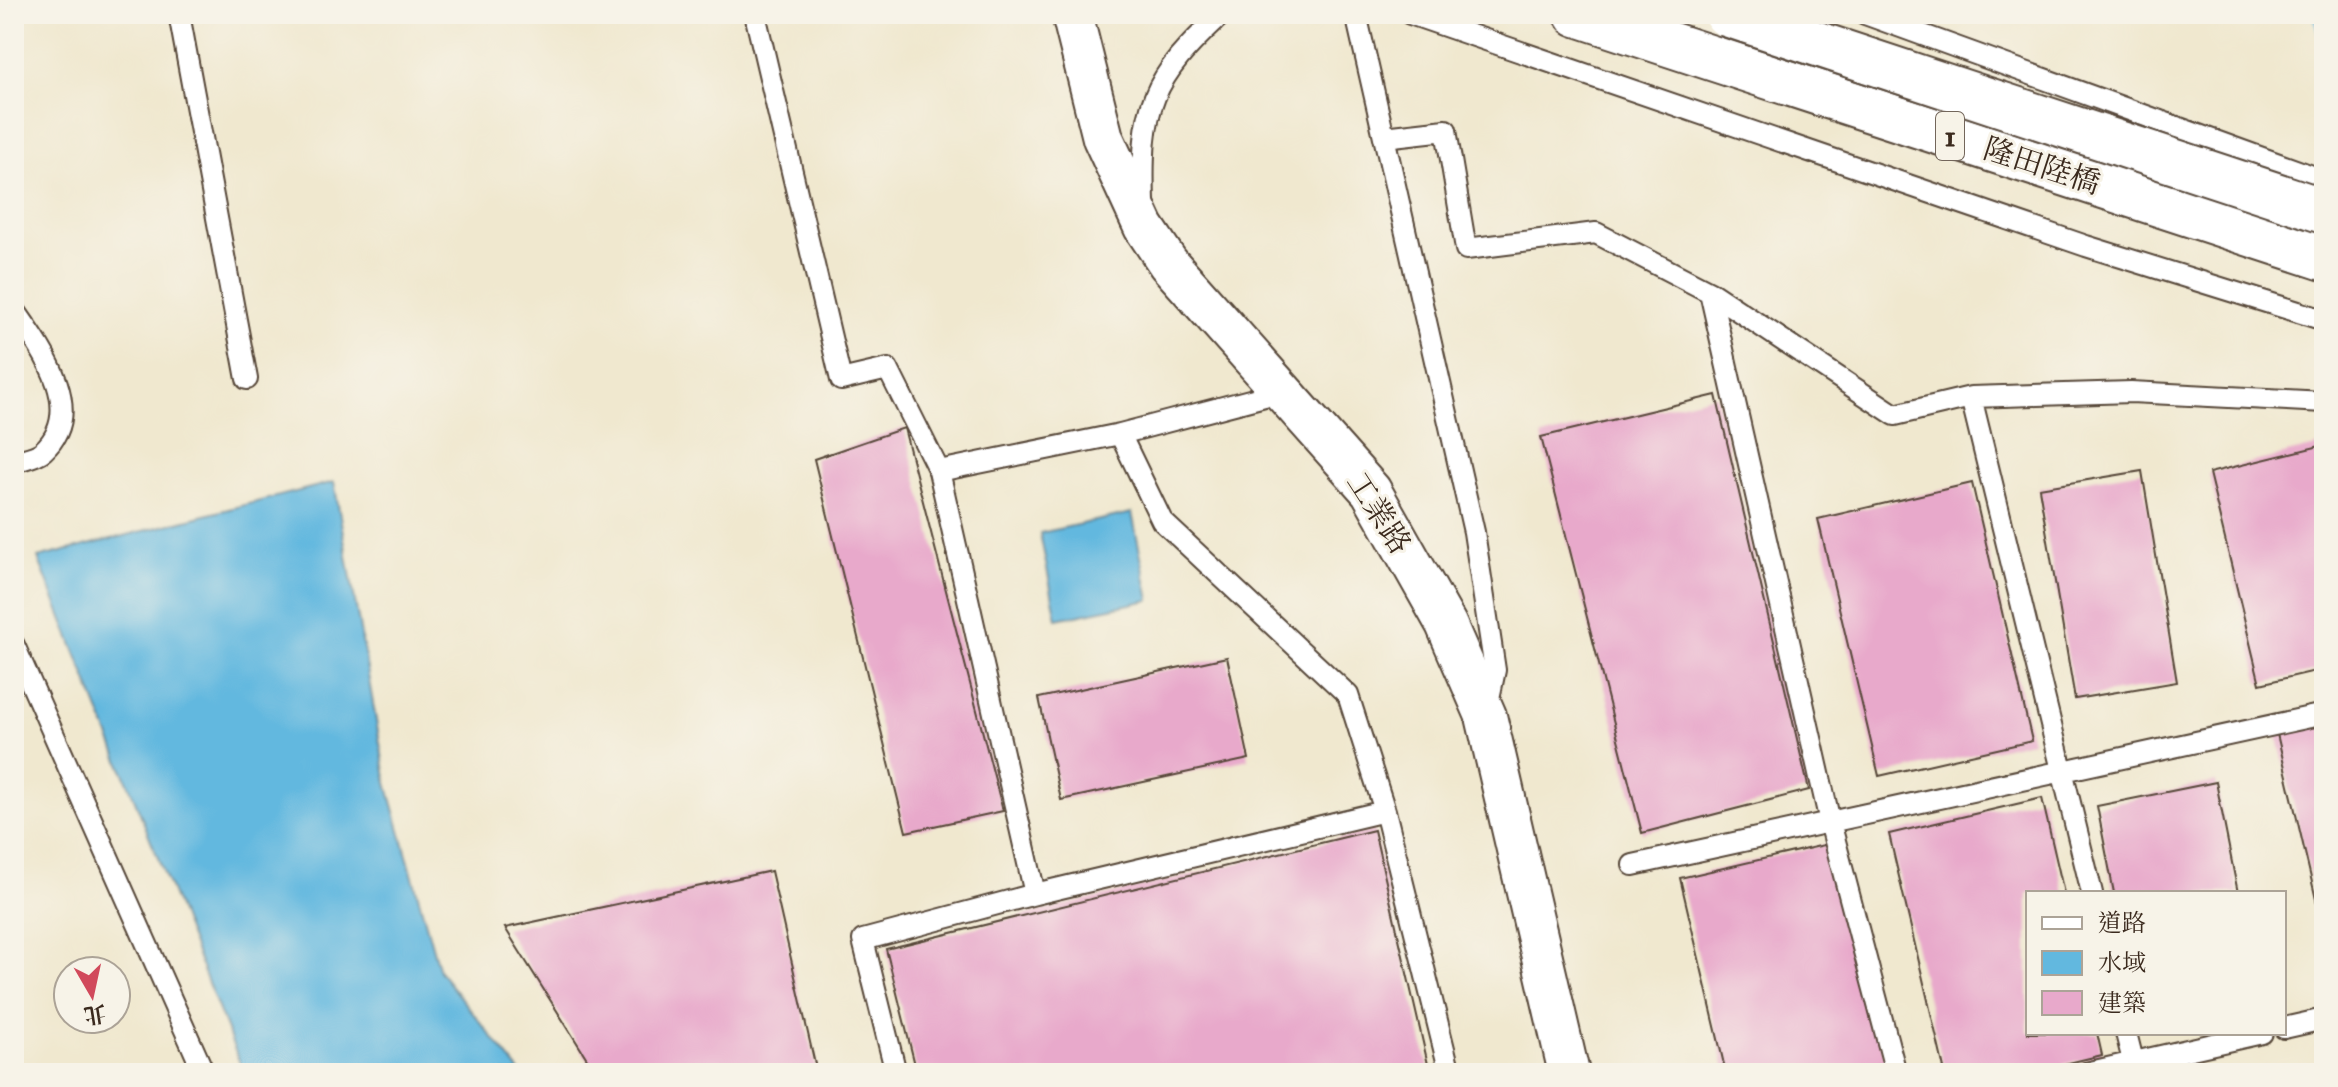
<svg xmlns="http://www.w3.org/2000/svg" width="2338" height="1087" viewBox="0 0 2338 1087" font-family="'IM FELL Great Primer','Noto Serif TC',serif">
	<rect width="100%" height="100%" fill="#f7f3e8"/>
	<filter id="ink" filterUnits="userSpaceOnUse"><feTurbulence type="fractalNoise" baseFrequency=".0125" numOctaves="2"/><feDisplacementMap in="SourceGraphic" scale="16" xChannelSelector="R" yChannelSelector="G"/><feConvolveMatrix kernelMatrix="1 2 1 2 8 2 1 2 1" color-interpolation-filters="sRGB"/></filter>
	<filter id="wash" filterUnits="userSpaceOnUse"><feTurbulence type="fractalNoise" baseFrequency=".006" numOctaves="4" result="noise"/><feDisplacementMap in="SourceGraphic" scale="32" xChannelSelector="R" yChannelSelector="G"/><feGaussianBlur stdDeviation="1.8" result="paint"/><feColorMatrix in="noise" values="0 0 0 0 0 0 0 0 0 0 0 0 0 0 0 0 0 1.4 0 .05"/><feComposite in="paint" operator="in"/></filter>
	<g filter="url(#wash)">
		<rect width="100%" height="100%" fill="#f0e8cf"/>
		<path fill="#62b8df" stroke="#4e717e" stroke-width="2" d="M 334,482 L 387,783 L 439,971 L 521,1073 L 244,1073 L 38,558 Z
			M 1132,513 L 1150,600 L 1057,619 L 1040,533 Z"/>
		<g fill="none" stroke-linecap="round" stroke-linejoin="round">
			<path stroke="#62b8df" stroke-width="11" d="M 2318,14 L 2324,37"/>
		</g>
		<g id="blocks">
			<path fill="#e8a9cb" d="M 1716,395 L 1809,790 L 1642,833 L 1541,437 Z
				M 904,428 L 1003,811 L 906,832 L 814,459 Z
				M 2324,445 L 2324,669 L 2260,684 L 2209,473 Z
				M 2142,471 L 2177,682 L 2075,699 L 2039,488 Z
				M 1972,483 L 2032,741 L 1879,776 L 1818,519 Z
				M 1227,657 L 1249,759 L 1061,800 L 1039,698 Z
				M 2324,723 L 2324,929 L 2323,929 L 2277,734 Z
				M 2216,782 L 2238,893 L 2114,893 L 2097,806 Z
				M 2042,798 L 2064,893 L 2028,893 L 2028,1033 L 2097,1033 L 2102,1055 L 2027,1073 L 1945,1073 L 1889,834 Z
				M 1374,830 L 1430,1073 L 917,1073 L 886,949 Z
				M 1833,843 L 1888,1073 L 1726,1073 L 1680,878 Z
				M 771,871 L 817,1073 L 596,1073 L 505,928 Z"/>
		</g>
	</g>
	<g filter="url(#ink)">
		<use href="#blocks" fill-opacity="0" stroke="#564639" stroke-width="2"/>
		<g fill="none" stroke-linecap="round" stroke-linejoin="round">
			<g stroke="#564639" stroke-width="24">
				<path id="service" d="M 179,14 L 247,379
					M 755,14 L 841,380 L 888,369 L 939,471 L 1035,894
					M 1356,14 L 1474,532 L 1495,670 L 1487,708
					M 1410,14 L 2086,246 L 2324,320
					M 1865,14 L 2312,176 L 2321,211
					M 1384,137 L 1446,130 L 1466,249 L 1596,233 L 1710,292 L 1895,415 L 1971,397 L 2131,392 L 2324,402
					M 1144,203 C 1141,106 1150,80 1222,14
					M 1710,292 L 1830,822 L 1896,1073
					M 14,309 C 41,348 88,410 43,451 C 36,457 22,459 14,462
					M 1284,391 L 1120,434 L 1162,521 L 1348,695 L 1385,811 L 1450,1073
					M 1971,397 L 2092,893
					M 939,471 L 1120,434
					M 14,645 L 204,1073
					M 1633,865 L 2324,714
					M 2284,1028 L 2324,1019
					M 2126,1033 L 2136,1073
					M 896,1073 L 863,940 L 1035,894 L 1385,811
					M 2086,1073 L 2262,1033"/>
			</g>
			<g stroke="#564639" stroke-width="44">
				<path id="minor" d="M 1072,14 L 1103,138 L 1144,227 L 1168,263 L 1371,491 L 1446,624 L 1486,716 L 1569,1073"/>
			</g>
			<g stroke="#564639" stroke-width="48">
				<path id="primary" d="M 1577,14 L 2324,258"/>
			</g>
			<use href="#service" stroke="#fff" stroke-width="20"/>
			<use href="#minor" stroke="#fff" stroke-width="40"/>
			<use href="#primary" stroke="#fff" stroke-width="44"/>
			<g stroke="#564639" stroke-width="48" stroke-linecap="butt">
				<path id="primary-bridge" d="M 1727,14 L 2324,211"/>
			</g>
			<use href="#primary-bridge" stroke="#fff" stroke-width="44"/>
		</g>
	</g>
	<g text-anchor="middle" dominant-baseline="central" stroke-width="6" stroke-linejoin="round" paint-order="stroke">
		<rect fill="#f7f3e8" stroke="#73665b" stroke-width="2" x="1936" y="112" width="28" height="48" rx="6"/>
		<g font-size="28" font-weight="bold" fill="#3b2a1e">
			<text x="1950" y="136">1</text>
		</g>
		<g font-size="30" fill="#3b2a1e" stroke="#f7f3e8">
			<text transform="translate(2042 166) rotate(18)">隆田陸橋</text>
			<text transform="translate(1379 513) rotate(57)">工業路</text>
		</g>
	</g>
	<rect width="2338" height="1087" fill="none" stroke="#f7f3e8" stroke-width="48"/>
	<rect x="2026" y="891" width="260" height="144" fill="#f7f3e8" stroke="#aca397" stroke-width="2"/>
	<rect x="2042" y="917" width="40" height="12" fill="#ffffff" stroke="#aca397" stroke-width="2"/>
	<text x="2098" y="931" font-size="24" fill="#3b2a1e">道路</text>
	<rect x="2042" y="951" width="40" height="24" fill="#62b8df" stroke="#aca397" stroke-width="2"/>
	<text x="2098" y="971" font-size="24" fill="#3b2a1e">水域</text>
	<rect x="2042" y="991" width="40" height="24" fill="#e8a9cb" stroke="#aca397" stroke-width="2"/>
	<text x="2098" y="1011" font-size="24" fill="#3b2a1e">建築</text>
	<g transform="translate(92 995) rotate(171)"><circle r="38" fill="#f7f3e8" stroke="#aca397" stroke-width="2"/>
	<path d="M0-6L14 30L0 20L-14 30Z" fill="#d1495b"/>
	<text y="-12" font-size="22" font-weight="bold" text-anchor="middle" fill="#3b2a1e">北</text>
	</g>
</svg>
